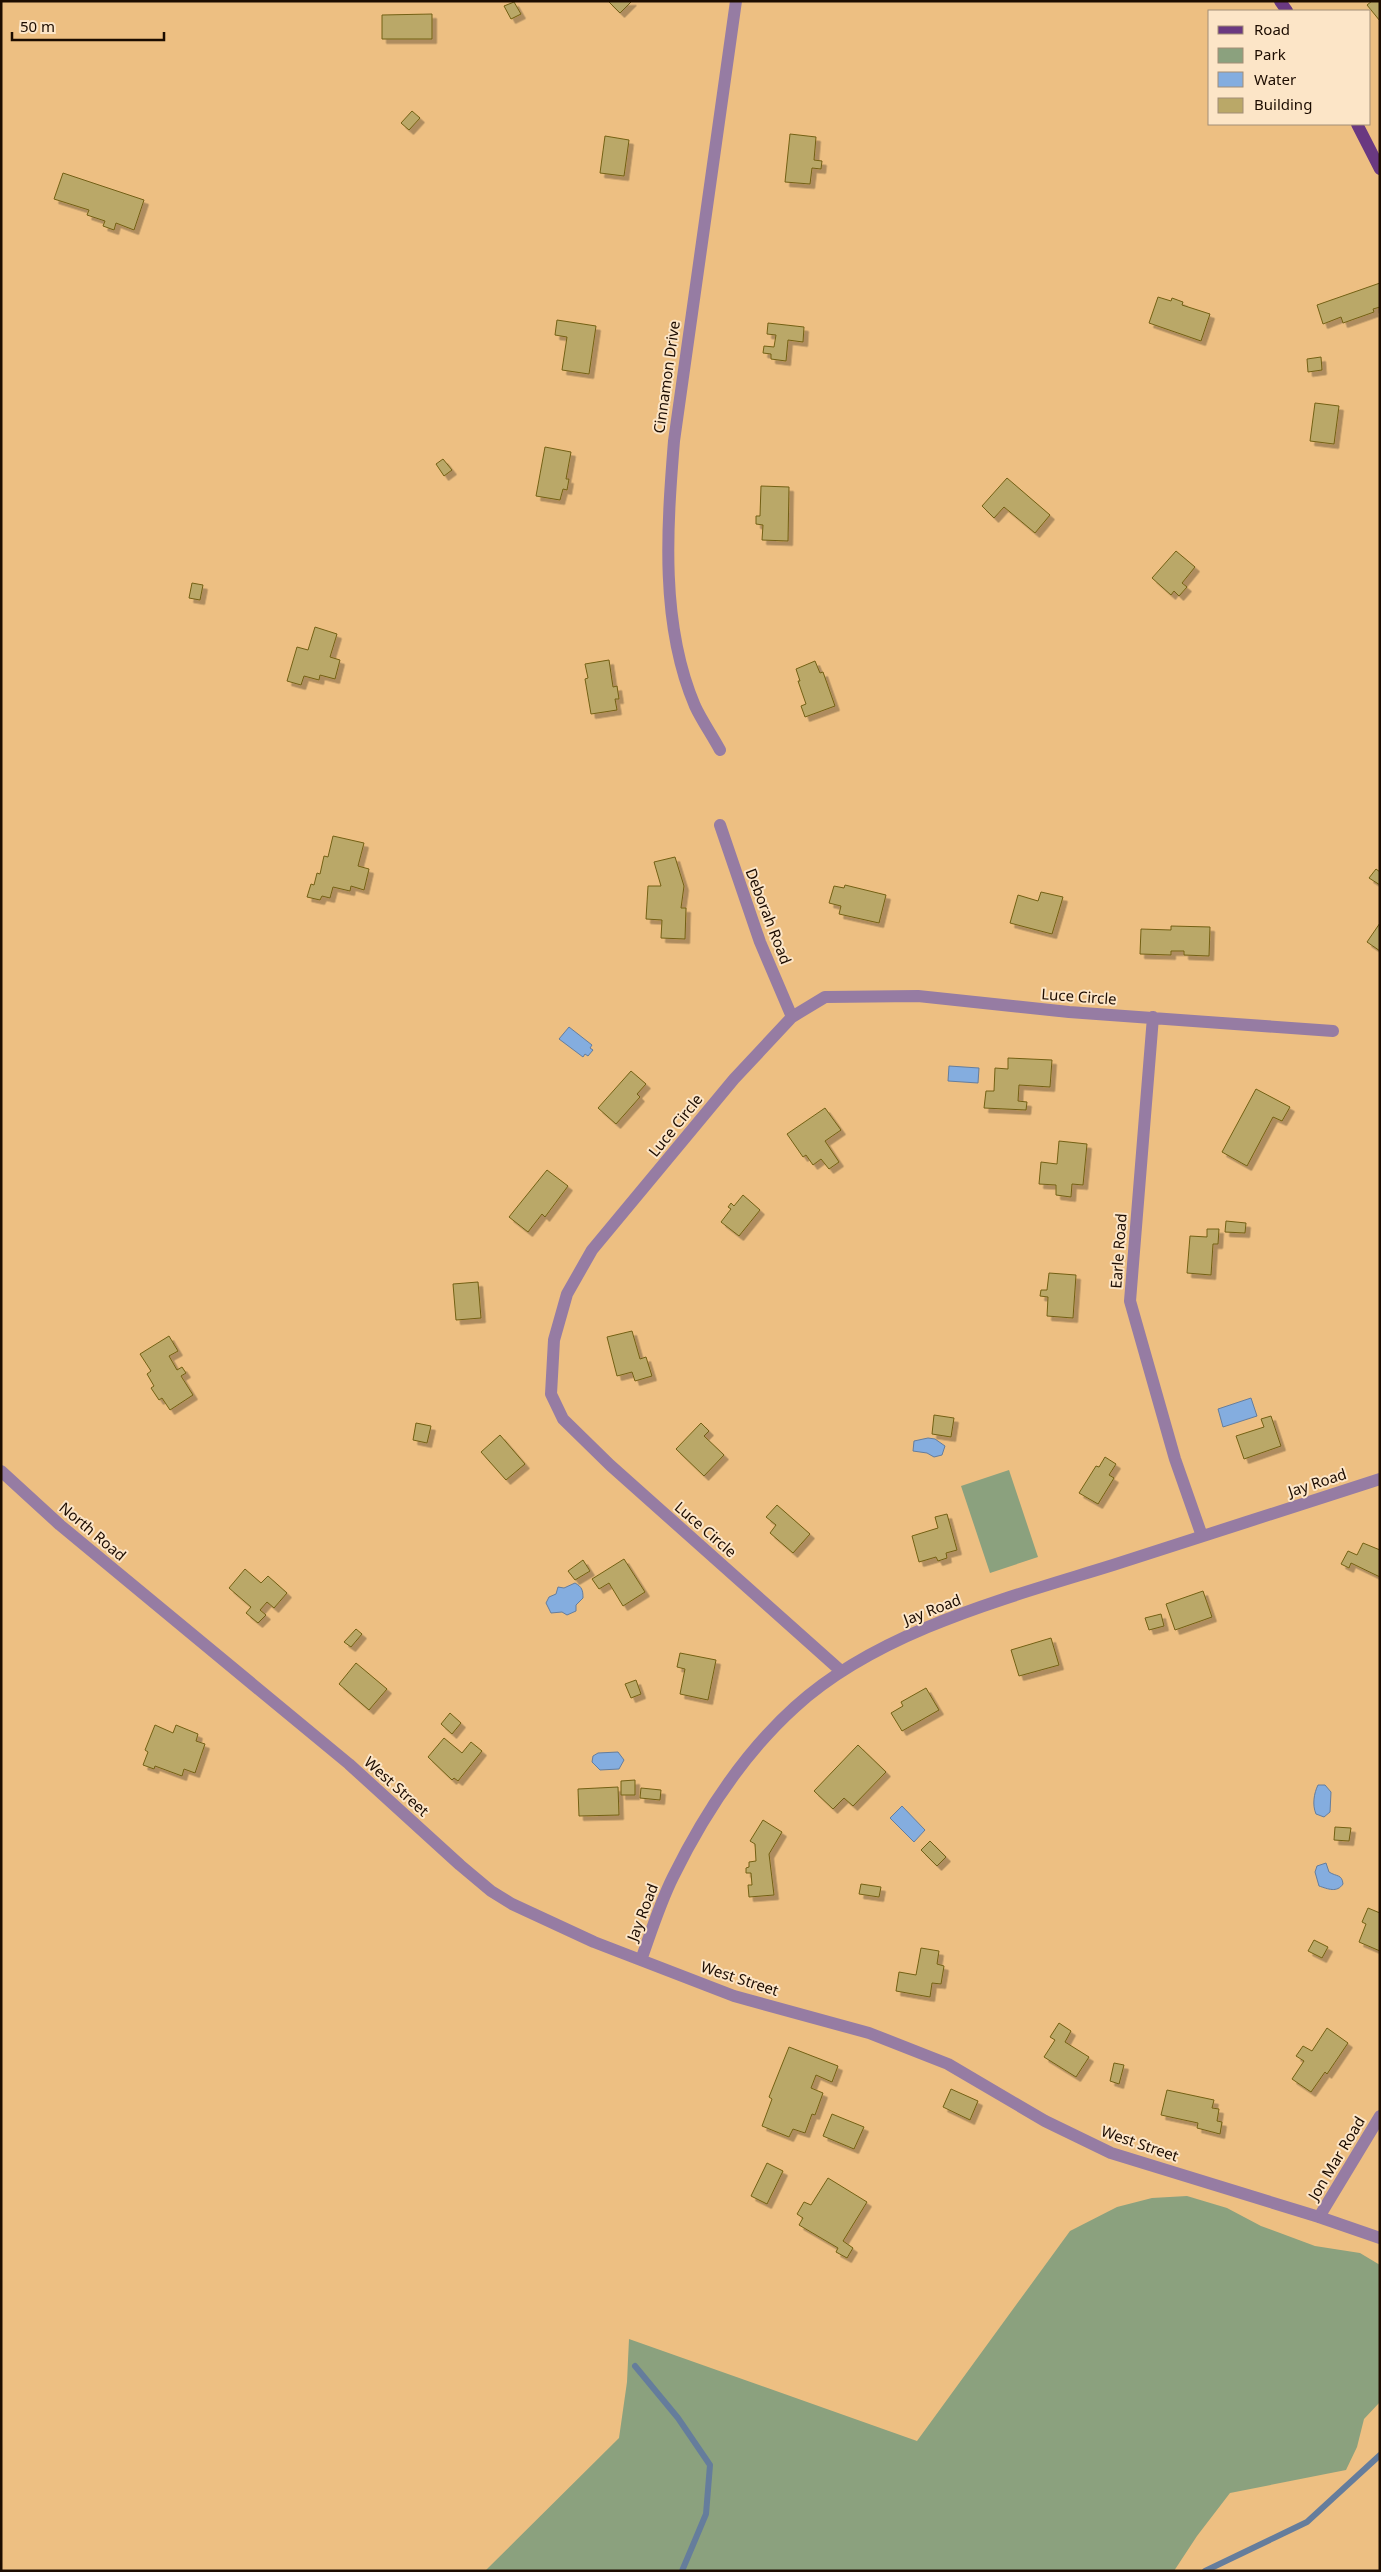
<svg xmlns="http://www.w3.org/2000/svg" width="1381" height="2572" viewBox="0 0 1381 2572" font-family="'Noto Sans',sans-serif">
	<defs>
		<filter id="shadow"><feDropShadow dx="4.5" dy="4.5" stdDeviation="0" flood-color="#0004"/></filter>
	</defs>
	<rect width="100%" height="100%" fill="#edbf82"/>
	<path fill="#8ba17e" d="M 1009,1470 L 1038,1557 L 990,1573 L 961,1486 Z
		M 1187,2196 L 1227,2208 L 1261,2226 L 1315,2246 L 1360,2253 L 1380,2265 L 1380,2402 L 1364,2419 L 1357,2447 L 1346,2470 L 1230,2493 L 1197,2536 L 1174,2571 L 485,2571 L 619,2438 L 627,2382 L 629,2339 L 917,2441 L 1070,2231 L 1117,2207 L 1152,2198 Z"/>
	<path fill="#84addf" stroke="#657d9c" d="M 569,1027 L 592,1045 L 590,1048 L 593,1050 L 588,1056 L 585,1054 L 583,1057 L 559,1039 Z
		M 949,1066 L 979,1068 L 978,1083 L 948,1081 Z
		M 1251,1398 L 1257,1416 L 1223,1427 L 1218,1409 Z
		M 928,1438 L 935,1439 L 945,1446 L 942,1455 L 934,1457 L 927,1453 L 913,1451 L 914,1441 Z
		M 575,1583 C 582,1587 583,1590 583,1598 L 576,1605 L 576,1611 L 567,1615 L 562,1612 L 551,1613 L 546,1603 L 549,1597 L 556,1594 L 558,1587 L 564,1588 Z
		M 618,1752 L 624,1760 L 619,1769 L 600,1770 L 592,1762 L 593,1756 L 598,1753 Z
		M 1318,1785 L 1325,1785 L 1331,1792 L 1330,1812 L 1324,1817 L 1316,1814 C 1312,1805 1314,1793 1318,1785 Z
		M 902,1806 L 925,1830 L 914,1842 L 890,1818 Z
		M 1326,1863 L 1329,1872 C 1337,1877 1342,1874 1343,1884 C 1337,1893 1328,1889 1319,1886 L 1315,1872 L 1317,1866 Z"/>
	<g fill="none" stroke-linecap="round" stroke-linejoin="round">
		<path stroke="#657d9c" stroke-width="6" d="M 635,2366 L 678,2418 L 710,2465 L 706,2514 L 682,2571
			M 1205,2571 L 1307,2522 L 1380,2455"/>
	</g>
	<path fill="#baa868" stroke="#736014" filter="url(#shadow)" d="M 608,1 L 632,1 L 620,13 Z
		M 1372,1 L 1380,1 L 1380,21 L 1367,5 Z
		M 514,2 L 521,14 L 511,19 L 504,6 Z
		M 432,14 L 432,39 L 382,39 L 382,15 Z
		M 412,111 L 420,118 L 409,130 L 401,123 Z
		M 790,134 L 816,137 L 814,160 L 822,161 L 821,169 L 812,168 L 810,184 L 785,182 Z
		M 605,136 L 629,140 L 624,176 L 600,173 Z
		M 63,173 L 144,200 L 134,230 L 116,223 L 114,230 L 103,226 L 105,221 L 87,215 L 89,210 L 54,199 Z
		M 1380,283 L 1380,307 L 1373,309 L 1374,312 L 1343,323 L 1341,317 L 1323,324 L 1317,305 Z
		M 1158,297 L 1171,301 L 1172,298 L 1183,302 L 1182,305 L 1210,314 L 1201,341 L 1149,323 Z
		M 557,320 L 596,326 L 589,374 L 562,370 L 567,337 L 555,335 Z
		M 768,323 L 804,327 L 803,342 L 788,340 L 786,361 L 771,359 L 771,354 L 763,353 L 764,346 L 774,347 L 776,335 L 767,334 Z
		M 1321,357 L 1322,370 L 1308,372 L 1307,359 Z
		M 1315,403 L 1339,406 L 1334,444 L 1310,441 Z
		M 545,447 L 571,452 L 566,479 L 569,479 L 567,490 L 563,489 L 560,500 L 536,496 Z
		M 443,459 L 452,470 L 444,476 L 436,464 Z
		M 1007,478 L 1050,515 L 1035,533 L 1004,507 L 994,518 L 982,506 Z
		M 761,486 L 789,487 L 788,541 L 762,540 L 763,525 L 756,524 L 756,516 L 760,516 Z
		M 1176,551 L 1195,567 L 1182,583 L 1187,587 L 1179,596 L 1174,591 L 1171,595 L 1152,578 Z
		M 192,583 L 203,585 L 200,600 L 189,598 Z
		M 315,627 L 337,634 L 330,657 L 340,660 L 335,679 L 320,675 L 319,680 L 304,676 L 301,685 L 287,681 L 297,647 L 308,650 Z
		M 609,660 L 613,687 L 617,686 L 619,699 L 615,699 L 617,710 L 591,714 L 585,679 L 588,678 L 585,664 Z
		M 815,661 L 820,673 L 823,672 L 835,706 L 805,717 L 801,706 L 806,704 L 798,681 L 800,681 L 796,669 Z
		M 333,836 L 364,843 L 358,866 L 369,869 L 364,890 L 351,886 L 350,891 L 333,887 L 330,898 L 322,896 L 320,900 L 307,897 L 311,884 L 314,885 L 317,873 L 320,874 L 324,856 L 328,857 Z
		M 675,857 L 684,886 L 681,908 L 686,908 L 685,939 L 661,938 L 662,920 L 646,919 L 648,886 L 661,886 L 654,862 Z
		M 1376,869 L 1380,872 L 1380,885 L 1369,878 Z
		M 845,885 L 886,895 L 879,923 L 839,914 L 841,906 L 829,903 L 834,886 L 844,888 Z
		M 1041,892 L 1063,897 L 1052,934 L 1010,923 L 1018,895 L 1038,901 Z
		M 1380,923 L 1380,951 L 1367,942 Z
		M 1171,926 L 1210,927 L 1209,956 L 1184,955 L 1184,951 L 1171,951 L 1171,955 L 1140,954 L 1141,929 L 1171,930 Z
		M 1008,1058 L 1052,1060 L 1050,1087 L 1019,1085 L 1018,1101 L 1027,1102 L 1026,1110 L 984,1108 L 986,1091 L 994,1091 L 995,1068 L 1008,1069 Z
		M 631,1071 L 646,1084 L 637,1094 L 640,1097 L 616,1124 L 598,1108 Z
		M 1256,1089 L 1290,1107 L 1282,1121 L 1273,1117 L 1247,1166 L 1222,1152 Z
		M 825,1108 L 841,1130 L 825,1141 L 839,1162 L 829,1169 L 821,1159 L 813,1165 L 806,1155 L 803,1157 L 787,1134 Z
		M 1059,1141 L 1087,1144 L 1083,1185 L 1072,1184 L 1071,1197 L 1056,1195 L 1056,1185 L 1039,1184 L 1041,1162 L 1057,1164 Z
		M 547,1170 L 568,1186 L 545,1217 L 542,1214 L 528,1232 L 509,1217 Z
		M 743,1195 L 760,1210 L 739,1236 L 721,1222 L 731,1209 L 728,1207 L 731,1203 L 734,1206 Z
		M 1226,1221 L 1246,1223 L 1245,1233 L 1225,1232 Z
		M 1207,1229 L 1219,1229 L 1218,1244 L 1213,1244 L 1211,1275 L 1187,1273 L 1190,1236 L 1207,1237 Z
		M 1049,1273 L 1076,1275 L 1073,1318 L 1047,1316 L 1048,1297 L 1040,1296 L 1041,1290 L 1047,1290 Z
		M 478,1282 L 481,1318 L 456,1320 L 453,1284 Z
		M 632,1331 L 640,1359 L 646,1357 L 652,1376 L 635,1381 L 632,1372 L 617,1376 L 607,1337 Z
		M 169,1336 L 178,1351 L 169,1356 L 177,1370 L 182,1367 L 186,1373 L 181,1376 L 193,1395 L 170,1410 L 162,1398 L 159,1400 L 151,1388 L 154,1386 L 147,1374 L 151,1371 L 140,1354 Z
		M 934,1415 L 954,1418 L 951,1437 L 932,1434 Z
		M 1271,1416 L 1281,1446 L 1244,1459 L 1236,1436 L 1264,1427 L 1261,1419 Z
		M 416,1423 L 431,1426 L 427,1443 L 413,1440 Z
		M 701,1423 L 709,1431 L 704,1436 L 724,1455 L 704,1476 L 676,1449 Z
		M 500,1435 L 525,1464 L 506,1480 L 481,1452 Z
		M 1105,1457 L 1116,1464 L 1109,1475 L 1114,1478 L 1098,1504 L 1079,1493 L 1096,1466 L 1099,1467 Z
		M 777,1505 L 810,1534 L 793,1553 L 770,1533 L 776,1525 L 766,1517 Z
		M 947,1514 L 957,1550 L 946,1553 L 947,1558 L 938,1561 L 936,1557 L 919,1562 L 912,1536 L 938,1528 L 935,1517 Z
		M 1363,1543 L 1380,1550 L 1380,1577 L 1351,1563 L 1349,1568 L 1341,1564 L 1348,1551 L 1357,1555 Z
		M 624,1559 L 645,1592 L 623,1606 L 609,1583 L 599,1589 L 592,1579 Z
		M 583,1560 L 590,1571 L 575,1580 L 568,1571 Z
		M 245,1569 L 261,1583 L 268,1576 L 287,1593 L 274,1608 L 267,1602 L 260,1610 L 266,1615 L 258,1623 L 246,1613 L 251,1607 L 229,1588 Z
		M 1203,1591 L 1212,1617 L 1175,1630 L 1166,1604 Z
		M 1161,1614 L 1164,1626 L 1149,1630 L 1145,1618 Z
		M 356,1629 L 362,1634 L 351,1647 L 344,1642 Z
		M 1051,1638 L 1059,1665 L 1019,1676 L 1011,1650 Z
		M 680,1653 L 716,1660 L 708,1700 L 680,1694 L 685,1669 L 677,1667 Z
		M 356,1663 L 387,1689 L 369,1710 L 339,1684 Z
		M 636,1680 L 641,1694 L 631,1698 L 625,1684 Z
		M 926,1688 L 939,1710 L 902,1731 L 891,1713 L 903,1706 L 901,1702 Z
		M 450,1713 L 461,1723 L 452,1734 L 441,1724 Z
		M 155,1725 L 173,1733 L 176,1725 L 198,1734 L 196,1741 L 205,1744 L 195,1773 L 184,1769 L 182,1776 L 155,1766 L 154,1769 L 143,1765 L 148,1752 L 145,1750 Z
		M 444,1738 L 462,1753 L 471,1742 L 482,1751 L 458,1781 L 454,1778 L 452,1780 L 428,1757 Z
		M 858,1745 L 886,1772 L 853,1806 L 844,1798 L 833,1809 L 814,1791 Z
		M 635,1780 L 635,1795 L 621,1795 L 621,1781 Z
		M 618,1787 L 619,1815 L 579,1816 L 578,1789 Z
		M 641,1788 L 661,1790 L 660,1800 L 640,1798 Z
		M 763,1820 L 782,1832 L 769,1854 L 774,1895 L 749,1897 L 748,1885 L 752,1885 L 751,1873 L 746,1873 L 746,1868 L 749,1867 L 749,1862 L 756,1861 L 755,1844 L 750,1841 Z
		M 1335,1827 L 1351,1828 L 1349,1841 L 1334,1840 Z
		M 930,1841 L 946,1857 L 937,1866 L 921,1850 Z
		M 861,1884 L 881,1887 L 879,1897 L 859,1894 Z
		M 1368,1908 L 1380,1913 L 1380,1951 L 1359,1942 L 1366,1924 L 1362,1922 Z
		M 1314,1940 L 1328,1947 L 1322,1958 L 1308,1951 Z
		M 921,1948 L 939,1951 L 937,1964 L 944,1966 L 941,1984 L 932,1983 L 930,1997 L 896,1991 L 899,1972 L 916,1975 Z
		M 1059,2023 L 1071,2031 L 1065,2042 L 1089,2057 L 1076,2077 L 1044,2057 L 1055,2040 L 1050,2037 Z
		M 1327,2028 L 1348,2043 L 1327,2074 L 1325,2072 L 1311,2092 L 1292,2079 L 1304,2061 L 1296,2056 L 1303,2046 L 1312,2051 Z
		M 789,2047 L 838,2066 L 832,2082 L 816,2075 L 811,2088 L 823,2093 L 815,2115 L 812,2114 L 805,2133 L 793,2129 L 789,2137 L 762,2126 L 772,2099 L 769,2097 Z
		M 1114,2063 L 1124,2065 L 1119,2084 L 1110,2081 Z
		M 951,2089 L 978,2101 L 970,2120 L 943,2107 Z
		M 1167,2090 L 1214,2100 L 1212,2108 L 1219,2109 L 1217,2121 L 1222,2122 L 1220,2134 L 1197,2128 L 1198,2123 L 1161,2115 Z
		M 832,2114 L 864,2127 L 854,2149 L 823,2136 Z
		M 767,2163 L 783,2171 L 767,2204 L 751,2196 Z
		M 828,2178 L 867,2202 L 843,2241 L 853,2248 L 847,2258 L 836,2252 L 838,2248 L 799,2225 L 803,2218 L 797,2214 L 804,2202 L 811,2205 Z"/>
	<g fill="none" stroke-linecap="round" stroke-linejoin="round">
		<path stroke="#967ca3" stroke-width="12" d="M 720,750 C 712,735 702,721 695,706 C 660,624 667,528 674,441 L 736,1
			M 720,825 L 760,942 L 792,1017
			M 1153,1017 L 1130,1301 L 1175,1459 L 1202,1536
			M 1,1471 L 60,1525 L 349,1764 L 460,1865 L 491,1891 L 512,1904 L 594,1942 L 734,1996 L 869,2033 L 948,2064 L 1045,2121 L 1111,2153 L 1319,2217 L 1380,2238
			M 841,1671 L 610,1465 L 563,1419 L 551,1394 L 554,1340 L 567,1294 L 592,1250 L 734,1079 L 792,1017 L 825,997 L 918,996 L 1069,1012 L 1333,1031
			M 641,1960 C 651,1932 660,1903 673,1877 C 704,1814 743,1754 795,1707 C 878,1631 1007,1598 1113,1565 C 1202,1536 1291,1508 1380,1479
			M 1319,2217 L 1380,2116"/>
		<path stroke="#6a3981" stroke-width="12" d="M 1280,1 L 1287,11
			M 1357,124 L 1380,169"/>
	</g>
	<g text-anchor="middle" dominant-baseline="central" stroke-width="4" stroke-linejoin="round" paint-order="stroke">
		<g font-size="15" fill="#1c0c00" stroke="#fce5c7">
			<text transform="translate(666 377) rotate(-82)">Cinnamon Drive</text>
			<text transform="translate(769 916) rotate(69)">Deborah Road</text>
			<text transform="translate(1079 996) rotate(4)">Luce Circle</text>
			<text transform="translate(675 1125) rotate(-51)">Luce Circle</text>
			<text transform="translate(1118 1251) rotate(-86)">Earle Road</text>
			<text transform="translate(1317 1482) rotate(-18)">Jay Road</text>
			<text transform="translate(706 1529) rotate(41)">Luce Circle</text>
			<text transform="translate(93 1531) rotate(40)">North Road</text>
			<text transform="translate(932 1609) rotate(-21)">Jay Road</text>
			<text transform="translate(397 1786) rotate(42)">West Street</text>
			<text transform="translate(642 1912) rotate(-69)">Jay Road</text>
			<text transform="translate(740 1978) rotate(18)">West Street</text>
			<text transform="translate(1140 2143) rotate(19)">West Street</text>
			<text transform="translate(1336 2158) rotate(-59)">Jon Mar Road</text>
		</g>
	</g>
	<rect width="1381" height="2572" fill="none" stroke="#1c0c00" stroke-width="5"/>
	<rect x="1208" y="10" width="162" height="115" fill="#fce5c7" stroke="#a28e77"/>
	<rect x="1218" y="26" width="25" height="8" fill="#6a3981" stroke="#a28e77"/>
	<text x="1254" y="35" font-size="15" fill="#1c0c00">Road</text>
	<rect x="1218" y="48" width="25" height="15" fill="#8ba17e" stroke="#a28e77"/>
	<text x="1254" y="60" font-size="15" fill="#1c0c00">Park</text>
	<rect x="1218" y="72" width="25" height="15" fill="#84addf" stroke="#a28e77"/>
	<text x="1254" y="85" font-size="15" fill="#1c0c00">Water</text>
	<rect x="1218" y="98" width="25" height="15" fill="#baa868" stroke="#a28e77"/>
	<text x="1254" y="110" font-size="15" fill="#1c0c00">Building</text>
	<path d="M12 32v8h152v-8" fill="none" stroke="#1c0c00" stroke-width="2.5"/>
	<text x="20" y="32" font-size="15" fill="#1c0c00" stroke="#fce5c7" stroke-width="4" paint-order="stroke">50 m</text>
</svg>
